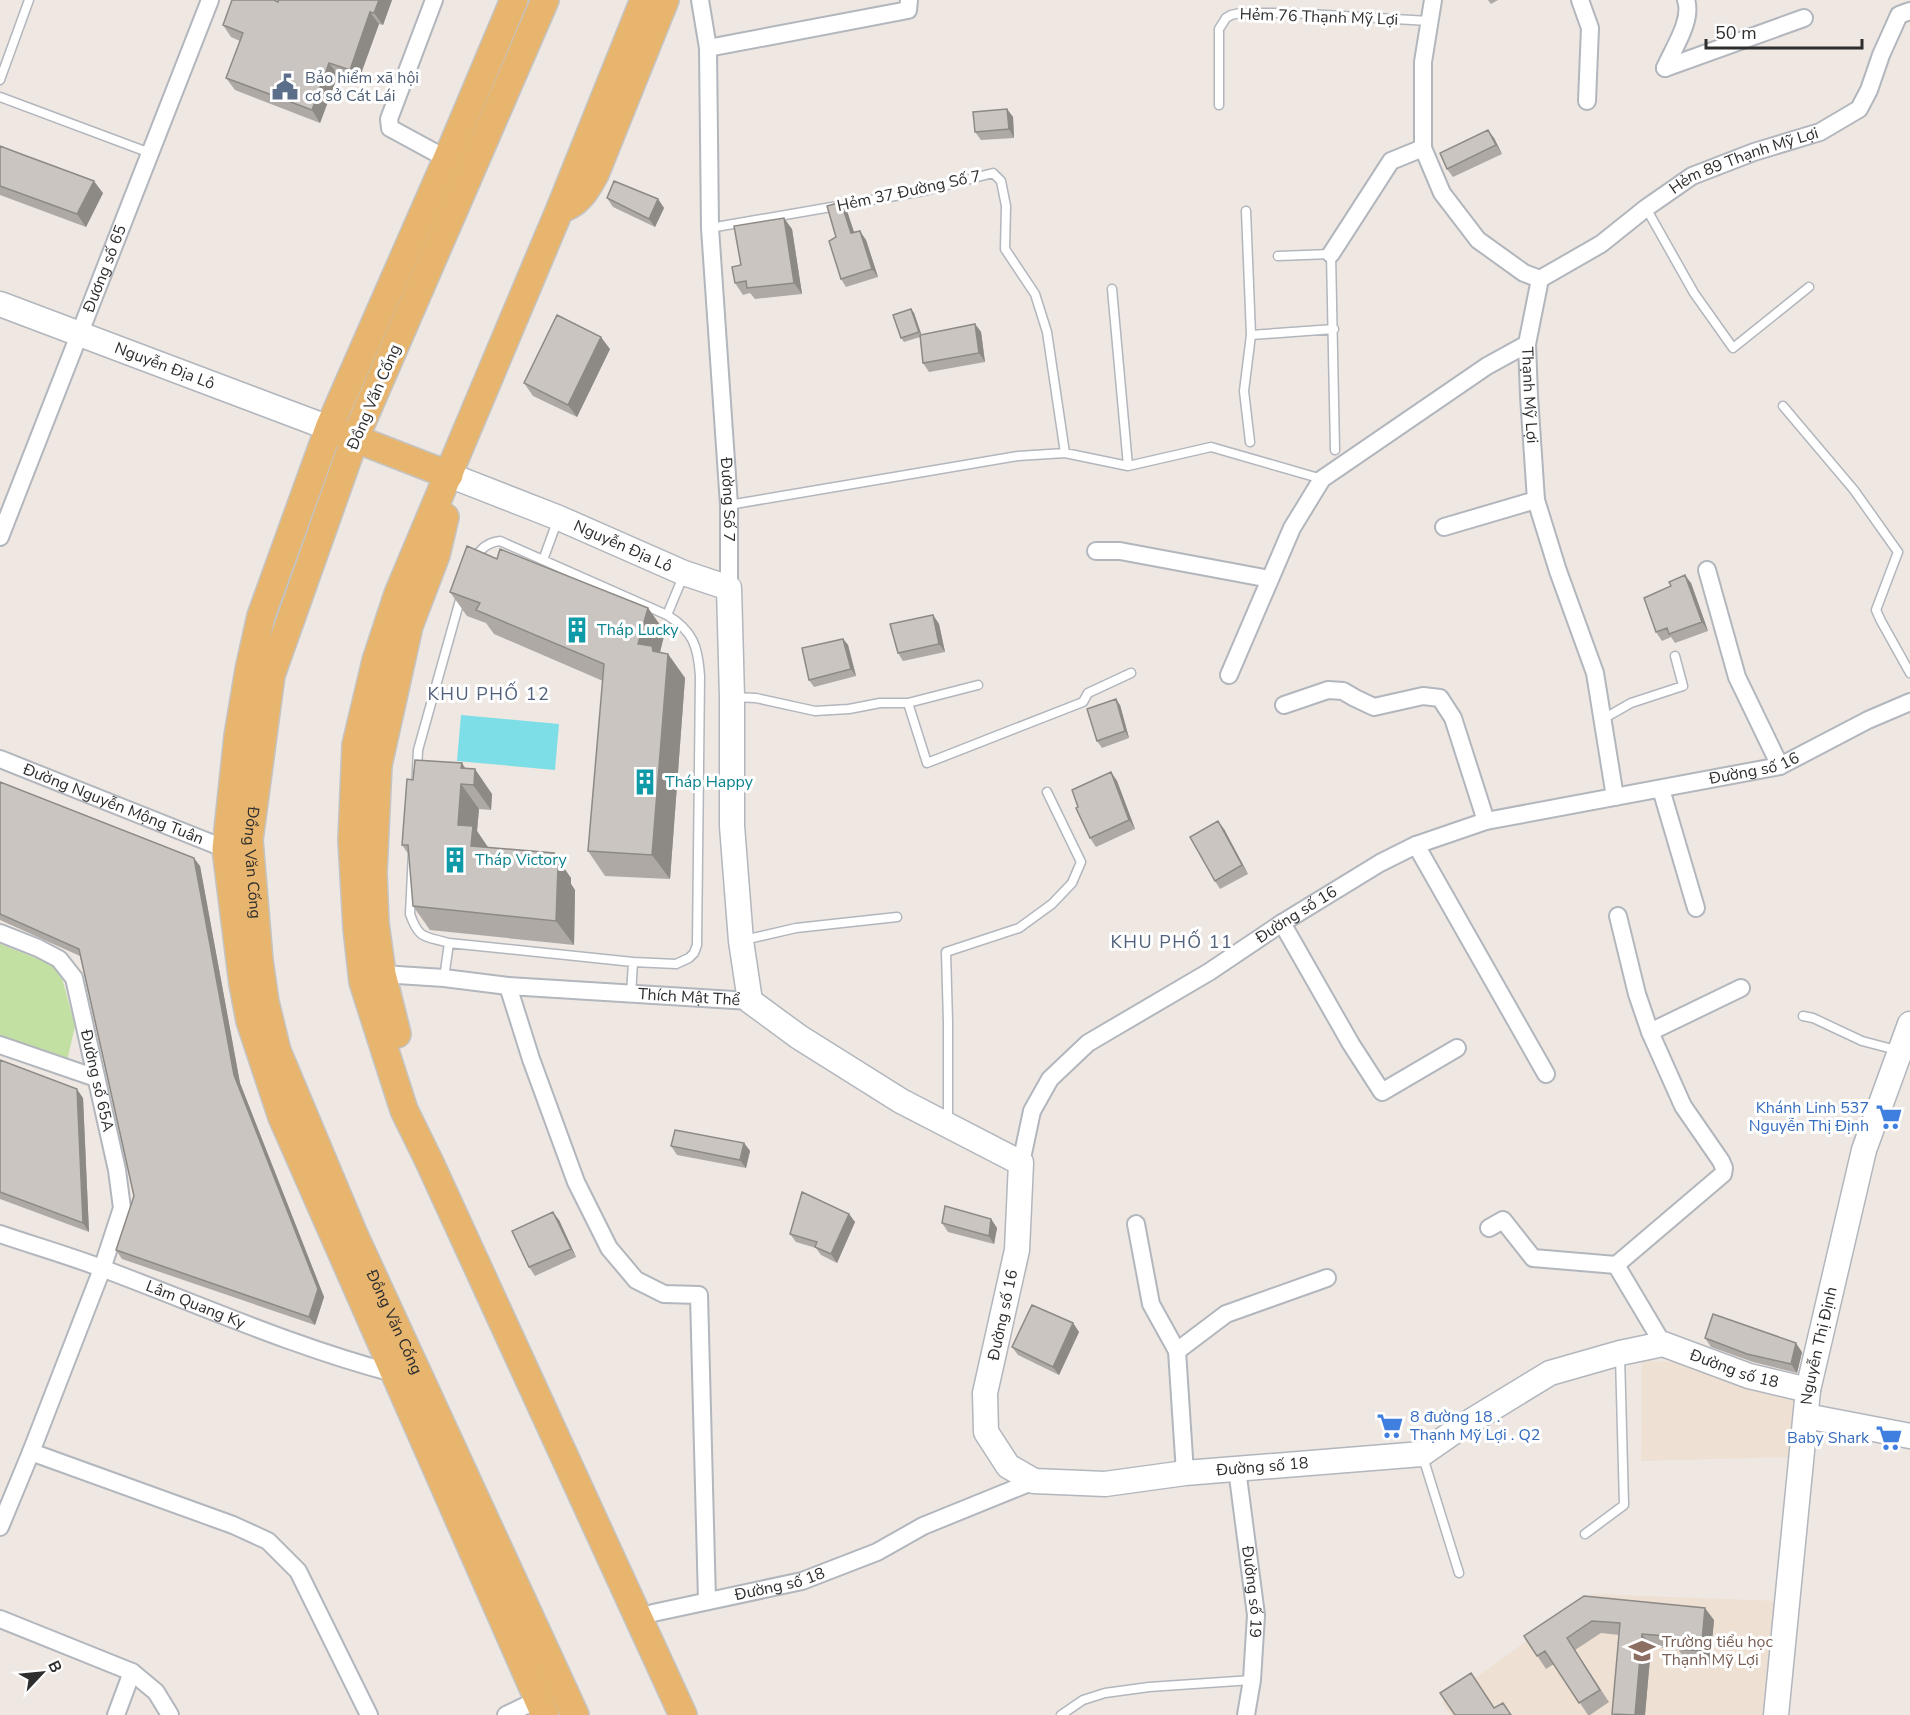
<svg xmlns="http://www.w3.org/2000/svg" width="1910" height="1715" viewBox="0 0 1910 1715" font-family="'Nunito Sans',sans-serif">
	<rect width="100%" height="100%" fill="#eee7e2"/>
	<path fill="#eee0d3" d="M 1642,1361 L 1685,1362 L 1796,1397 L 1788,1457 L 1641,1461 Z
		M 1592,1594 L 1776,1601 L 1767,1715 L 1451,1715 L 1442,1702 Z"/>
	<path fill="#c3e0a3" d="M 0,944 L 59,967 L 75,1026 L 67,1061 L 0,1037 Z"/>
	<path fill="#7edee7" d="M 461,715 L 559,724 L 555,770 L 457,761 Z"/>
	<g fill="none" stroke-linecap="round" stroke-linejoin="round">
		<g stroke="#b2b6bd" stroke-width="11">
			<path id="lane" d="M 0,80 L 29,0
				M 0,97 L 150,153
				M 1219,105 L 1219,29 L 1226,18 L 1231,15 L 1240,13 L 1291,13 L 1429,21
				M 1646,208 L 1694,293 L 1733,348 L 1809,287
				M 1246,211 L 1251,335 L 1244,391 L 1250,442
				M 710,228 L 924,191 L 993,173 L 1001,181 L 1006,206 L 1005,249 L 1035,294 L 1047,332 L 1065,453
				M 1278,256 L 1331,254 L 1335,450
				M 1112,289 L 1128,466
				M 1251,335 L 1334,329
				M 1783,406 L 1854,490 L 1898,552 L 1876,610 L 1881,621 L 1910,673
				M 729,505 L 1018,456 L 1065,453 L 1128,466 L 1211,447 L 1322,479
				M 500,541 L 667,615 C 693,631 698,646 700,676 L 697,945 L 694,953 L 689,958 L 676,964 L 633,962 L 449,943 C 425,936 419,940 410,914 L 418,750 L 467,575 C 475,558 480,543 500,541 Z
				M 543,560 L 558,519
				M 667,615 L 684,574
				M 978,685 L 908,703 L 927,763 L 1083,702 L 1088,693 L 1131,673
				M 733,697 L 756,698 L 815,711 L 849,709 L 880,703 L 908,703
				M 1603,719 L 1631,703 L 1683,686 L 1675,656
				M 744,940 L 796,928 L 897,917
				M 444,978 L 449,943
				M 631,995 L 633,962
				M 1803,1016 L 1813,1018 L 1862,1041 L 1900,1051
				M 948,1122 L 948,1022 L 946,952 L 1019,928 L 1052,904 L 1072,883 L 1081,862 L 1047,792
				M 1422,1454 L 1459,1573
				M 1585,1534 L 1624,1505 L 1620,1356
				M 1061,1715 L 1083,1700 L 1105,1693 L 1149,1687 L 1252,1680"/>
		</g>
		<g stroke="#b2b6bd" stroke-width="20">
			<g id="street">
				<path d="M 434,0 L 389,119 L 390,128 L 447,159"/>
				<path id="s1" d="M 700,0 L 708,48 L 710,228 L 729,505 L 729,588"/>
				<path id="s2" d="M 1433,0 L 1423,62 L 1423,148 L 1442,193 L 1478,240 L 1524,273 L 1540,279 L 1527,344 L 1529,396 L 1536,500 L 1558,571 L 1595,673 L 1615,797"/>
				<path d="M 1580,0 L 1590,28 L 1587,101"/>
				<path d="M 708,48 L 908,10 L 909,0"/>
				<path d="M 1665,68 L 1804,18"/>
				<path d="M 1665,68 C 1673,49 1693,20 1686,0"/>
				<path d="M 1331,254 L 1391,161 L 1423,148"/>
				<path id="s3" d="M 1540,279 L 1601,244 L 1646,208 L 1692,176 L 1754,152 L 1820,132 L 1859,109 L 1869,90 L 1881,55 L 1899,15 L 1910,11"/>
				<path d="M 1444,527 L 1536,500"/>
				<path id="s4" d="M 0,537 L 210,0"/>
				<path d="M 1096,551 L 1120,551 L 1270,579"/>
				<path d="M 1707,570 L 1737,677 L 1780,766"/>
				<path d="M 1229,675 L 1292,528 L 1322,479 L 1487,366 L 1527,344"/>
				<path d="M 1284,705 L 1328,690 L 1343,691 L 1355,698 L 1374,707 L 1423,696 L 1440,698 L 1453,718 L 1486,821"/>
				<path id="s5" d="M 0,759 L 226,849"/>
				<path d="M 1661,789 L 1696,908"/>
				<path d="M 1416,845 L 1546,1074"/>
				<path d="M 1618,916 L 1637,994 L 1650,1032"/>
				<path d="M 1282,923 L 1351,1044 L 1382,1092 L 1457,1048"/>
				<path id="s6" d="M 0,933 L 38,948 L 59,959 L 74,978 L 117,1170 L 122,1208 L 102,1269 L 31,1452 L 0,1527"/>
				<path id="s7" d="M 382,974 L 444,978 L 508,986 L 750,1001"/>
				<path d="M 508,986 L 531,1059 L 576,1182 L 609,1248 L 636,1280 L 664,1294 L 699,1295 L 707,1601"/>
				<path d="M 0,1045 L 96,1078"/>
				<path id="s8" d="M 1021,1163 L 1032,1111 L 1050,1079 L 1088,1043 L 1209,972 L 1282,923 L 1380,863 L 1416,845 L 1486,821 L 1780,766 L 1868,720 L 1910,702"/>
				<path d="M 1136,1224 L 1151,1304 L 1177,1351"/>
				<path d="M 1489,1228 L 1503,1220 L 1533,1258 L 1616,1265 L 1663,1344"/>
				<path id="s9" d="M 0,1234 C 35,1246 70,1256 104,1269 C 200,1305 294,1347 393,1373"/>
				<path d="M 1616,1265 L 1723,1174 L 1724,1168 L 1721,1161 L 1683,1106 L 1650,1032 L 1741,988"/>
				<path d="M 31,1452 L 233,1525 L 268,1541 L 298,1571 L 369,1715"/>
				<path id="s10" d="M 1237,1469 L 1256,1615 L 1252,1680 L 1246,1715"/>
				<path d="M 1185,1473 L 1177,1351 L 1226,1314 L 1327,1278"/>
				<path id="s11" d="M 653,1613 L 802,1581 L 877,1552 L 923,1526 L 1034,1481"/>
				<path d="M 0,1619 L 132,1672 L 156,1692 L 170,1715"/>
				<path d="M 116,1715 L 132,1672"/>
				<path d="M 506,1715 L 537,1700"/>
			</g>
		</g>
		<g stroke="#b2b6bd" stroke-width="27">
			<g id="secondary">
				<path id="s12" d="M 0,304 L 329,428"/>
				<path id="s13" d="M 449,475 L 559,518 L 684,573 L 729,588 L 732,697 L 732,826 L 741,941 L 750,1001 L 799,1037 L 901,1101 L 1021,1163 L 1017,1250 L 985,1393 L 986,1432 L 1008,1466 L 1034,1481 L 1105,1484 L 1185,1473 L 1422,1454 L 1458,1429 L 1550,1373 L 1620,1353 L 1663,1344 L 1749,1376 L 1808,1390"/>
				<path d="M 1806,1416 L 1910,1436"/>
				<path id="s14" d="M 1776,1715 L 1808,1390 L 1864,1150 L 1910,1024"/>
			</g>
		</g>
		<g stroke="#c4c4c4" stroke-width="30">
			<g id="primary">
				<path d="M 514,0 L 447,159 L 329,428 L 261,616 L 249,670 L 238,736 L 226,849 L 243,984 L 250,1021 L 282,1117 L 545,1715"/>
				<path id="s15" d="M 545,0 L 355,438 L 271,675 L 249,840 L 259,960 L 265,1002 L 277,1051 L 354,1235 L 575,1715"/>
				<path d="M 644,0 L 560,209 L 398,594 L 376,661 L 356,745 L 352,840 L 357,928 L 363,982 L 404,1110 L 429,1161 L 683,1715"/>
				<path d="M 566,207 C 580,201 588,187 595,174 L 665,0"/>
				<path d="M 338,432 L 449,475"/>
				<path d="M 397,1034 L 382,974 L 375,923 L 373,873 L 378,765 L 409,626 L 436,555 L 445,517"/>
			</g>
		</g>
		<use href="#lane" stroke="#fff" stroke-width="8"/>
		<use href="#street" stroke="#fff" stroke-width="16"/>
		<use href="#secondary" stroke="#fff" stroke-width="24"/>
		<use href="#primary" stroke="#e7b56e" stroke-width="27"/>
	</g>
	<path fill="#aea9a5" d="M 392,0 L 383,25 L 379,24 L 358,82 L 338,75 L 320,123 L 235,90 L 226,78 L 240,41 L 231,37 L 223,25 L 278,2 Z
		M 1488,0 L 1498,0 L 1491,4 Z
		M 1007,109 L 1013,117 L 1014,138 L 981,140 L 975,132 Z
		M 1494,138 L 1502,154 L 1453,177 L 1447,169 Z
		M 0,146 L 103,193 L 86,227 L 0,195 Z
		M 607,198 L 658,199 L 664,208 L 655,227 L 613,207 Z
		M 847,211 L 854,232 L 866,240 L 878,277 L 846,287 L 841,279 L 836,237 Z
		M 792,229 L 802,294 L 755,299 L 750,293 L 743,295 L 735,283 L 741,265 Z
		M 911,309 L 914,313 L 921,335 L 975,324 L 981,332 L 985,362 L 929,372 L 923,363 L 920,337 L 904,342 L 901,338 Z
		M 610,349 L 577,417 L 533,396 L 524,383 Z
		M 497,559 L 648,608 L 665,632 L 660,652 L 668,654 L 685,678 L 670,879 L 605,876 L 588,851 L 603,681 L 494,634 L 486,623 L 467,616 L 450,592 Z
		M 1691,583 L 1708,631 L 1675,643 L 1671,637 L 1662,641 L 1656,632 Z
		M 933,615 L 939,624 L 945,652 L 903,661 L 898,653 Z
		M 843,639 L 848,645 L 856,676 L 814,687 L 809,680 Z
		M 1120,705 L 1129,738 L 1102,748 L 1097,741 Z
		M 465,768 L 492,794 L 491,810 L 479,809 L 477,831 L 488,848 L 571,878 L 571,884 L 575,890 L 574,945 L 430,930 L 413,906 L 409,855 L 402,845 L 413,780 Z
		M 1111,772 L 1117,781 L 1135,829 L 1096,847 L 1090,838 L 1078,807 Z
		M 0,782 L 200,866 L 240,1083 L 324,1297 L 315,1325 L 122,1259 L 116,1250 L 134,1196 L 80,956 L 0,920 Z
		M 1224,829 L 1248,874 L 1220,889 L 1215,881 Z
		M 0,1060 L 83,1098 L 89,1232 L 0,1199 Z
		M 744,1143 L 750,1151 L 746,1168 L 677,1155 L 671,1146 Z
		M 849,1214 L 855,1222 L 837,1263 L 821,1255 L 816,1248 L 796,1242 L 790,1234 Z
		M 991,1219 L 997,1228 L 994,1244 L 948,1232 L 942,1223 Z
		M 559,1220 L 576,1257 L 535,1276 L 529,1267 Z
		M 1073,1323 L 1079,1332 L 1059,1375 L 1018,1355 L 1012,1347 Z
		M 1705,1338 L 1802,1352 L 1797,1373 L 1753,1362 L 1711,1347 Z
		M 1584,1596 L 1714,1620 L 1710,1664 L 1687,1662 L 1678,1649 L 1651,1647 L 1645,1715 L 1613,1715 L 1612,1714 L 1619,1635 L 1601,1633 L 1575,1650 L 1609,1702 L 1590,1715 L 1588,1715 L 1554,1664 L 1546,1669 L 1524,1636 Z"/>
	<path fill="#8d8a86" d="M 379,0 L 392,0 L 383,25 L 374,13 Z
		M 370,12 L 379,24 L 358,82 L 350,70 Z
		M 329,63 L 338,75 L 320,123 L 312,110 Z
		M 1007,109 L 1013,117 L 1014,138 L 1009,129 Z
		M 1488,130 L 1494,138 L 1502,154 L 1496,145 Z
		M 94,181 L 103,193 L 86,227 L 77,214 Z
		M 658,199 L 664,208 L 655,227 L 649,219 Z
		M 841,202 L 847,211 L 857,241 L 851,233 Z
		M 784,218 L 792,229 L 802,294 L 794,283 Z
		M 860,231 L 866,240 L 878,277 L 872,269 Z
		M 911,309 L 914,313 L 922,336 L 919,332 Z
		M 975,324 L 981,332 L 985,362 L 979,353 Z
		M 601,337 L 610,349 L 577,417 L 568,405 Z
		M 1685,575 L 1691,583 L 1708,631 L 1702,622 Z
		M 648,608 L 665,632 L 659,656 L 668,654 L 685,678 L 670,879 L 652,855 L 638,644 Z
		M 933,615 L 939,624 L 945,652 L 939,644 Z
		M 843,639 L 848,645 L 856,676 L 851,669 Z
		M 1116,699 L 1120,705 L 1129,738 L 1125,731 Z
		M 462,763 L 474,782 L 475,769 L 492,794 L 491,810 L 461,768 Z
		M 1111,772 L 1117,781 L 1135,829 L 1129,820 Z
		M 461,784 L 479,809 L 477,831 L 490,850 L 471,846 L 458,825 Z
		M 1218,821 L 1224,829 L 1248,874 L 1242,865 Z
		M 554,853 L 571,878 L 571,884 L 575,890 L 574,945 L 556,921 L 553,865 Z
		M 194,858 L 200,866 L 240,1083 L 324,1297 L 315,1325 L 309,1317 L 234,1075 Z
		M 77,1089 L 83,1098 L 89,1232 L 83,1223 Z
		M 744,1143 L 750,1151 L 746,1168 L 740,1160 Z
		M 553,1212 L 559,1220 L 576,1257 L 571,1249 Z
		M 849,1214 L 855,1222 L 837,1263 L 831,1254 Z
		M 991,1219 L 997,1228 L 994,1244 L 989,1236 Z
		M 1073,1323 L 1079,1332 L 1059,1375 L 1053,1367 Z
		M 1796,1343 L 1802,1352 L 1797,1373 L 1791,1364 Z
		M 1705,1608 L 1714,1620 L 1710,1664 L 1701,1651 Z
		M 1642,1634 L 1651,1647 L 1645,1715 L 1635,1715 Z"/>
	<path fill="#cac5c0" stroke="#8d8a86" stroke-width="1.5" d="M 232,0 L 274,0 L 278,2 L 278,0 L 379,0 L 374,13 L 370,12 L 350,70 L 329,63 L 312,110 L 226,78 L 243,33 L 223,25 Z
		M 1007,109 L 1009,129 L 975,132 L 973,112 Z
		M 1488,130 L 1496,145 L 1447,169 L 1440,153 Z
		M 0,146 L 21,154 L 94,181 L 77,214 L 0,186 Z
		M 614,181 L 658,199 L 649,219 L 607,198 Z
		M 841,202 L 851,233 L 860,231 L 872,269 L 841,279 L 829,241 L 836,237 L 827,206 Z
		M 784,218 L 794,283 L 747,288 L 746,281 L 735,283 L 732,267 L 741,265 L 734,226 Z
		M 911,309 L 919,332 L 901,338 L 893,315 Z
		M 557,315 L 601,337 L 568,405 L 524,383 Z
		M 975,324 L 979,353 L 923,363 L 920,335 Z
		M 467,546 L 497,559 L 500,549 L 648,608 L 638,644 L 652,646 L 653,651 L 668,654 L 652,855 L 588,851 L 604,664 L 476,610 L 480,603 L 450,592 Z
		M 1685,575 L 1702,622 L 1669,634 L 1667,628 L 1656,632 L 1644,598 L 1671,586 L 1669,582 Z
		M 933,615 L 939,644 L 898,653 L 890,624 Z
		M 843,639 L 851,669 L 809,680 L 802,648 Z
		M 1116,699 L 1125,731 L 1097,741 L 1087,709 Z
		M 415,760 L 462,763 L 461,768 L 475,769 L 474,785 L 461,784 L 458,825 L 473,826 L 471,846 L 554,853 L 553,865 L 558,866 L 556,921 L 413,906 L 408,845 L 402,845 L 407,779 L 413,780 Z
		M 1111,772 L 1129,820 L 1090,838 L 1076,808 L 1078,807 L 1072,790 Z
		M 0,782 L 194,858 L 234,1075 L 318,1289 L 309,1317 L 116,1250 L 134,1196 L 79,949 L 0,914 Z
		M 1218,821 L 1242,865 L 1215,881 L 1190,837 Z
		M 0,1060 L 77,1089 L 83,1223 L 0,1192 Z
		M 675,1130 L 744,1143 L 740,1160 L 671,1146 Z
		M 802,1192 L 849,1214 L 831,1254 L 815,1247 L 817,1242 L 790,1234 Z
		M 945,1206 L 991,1219 L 989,1236 L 942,1223 Z
		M 553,1212 L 571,1249 L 529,1267 L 512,1231 Z
		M 1032,1305 L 1073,1323 L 1053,1367 L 1012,1347 Z
		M 1713,1314 L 1796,1343 L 1791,1364 L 1747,1354 L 1705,1338 Z
		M 1584,1596 L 1705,1608 L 1701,1651 L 1678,1649 L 1679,1637 L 1642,1634 L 1635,1715 L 1612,1714 L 1620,1623 L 1592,1621 L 1567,1638 L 1600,1690 L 1579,1703 L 1545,1651 L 1537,1656 L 1524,1636 Z
		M 1471,1673 L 1494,1708 L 1503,1703 L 1511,1715 L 1455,1715 L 1440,1693 Z"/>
	<defs>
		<g id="civic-bare" transform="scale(2.07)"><path d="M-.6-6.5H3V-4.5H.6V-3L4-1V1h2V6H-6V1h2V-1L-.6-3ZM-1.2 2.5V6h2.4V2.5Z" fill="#5c6f8a" stroke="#fff" stroke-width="2.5" paint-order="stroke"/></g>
		<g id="building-bare" transform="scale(2.07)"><path d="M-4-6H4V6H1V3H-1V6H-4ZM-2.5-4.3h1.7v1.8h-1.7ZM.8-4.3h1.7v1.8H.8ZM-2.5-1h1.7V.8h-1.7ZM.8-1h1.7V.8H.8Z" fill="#0f9aa8" stroke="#fff" stroke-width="2.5" paint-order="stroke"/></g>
		<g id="supermarket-bare" transform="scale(2.07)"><path d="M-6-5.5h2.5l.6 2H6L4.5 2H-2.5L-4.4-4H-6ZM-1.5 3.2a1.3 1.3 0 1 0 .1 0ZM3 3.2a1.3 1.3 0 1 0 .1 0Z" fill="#3f7fe0" stroke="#fff" stroke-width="2.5" paint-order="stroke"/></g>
		<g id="school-bare" transform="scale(2.07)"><path d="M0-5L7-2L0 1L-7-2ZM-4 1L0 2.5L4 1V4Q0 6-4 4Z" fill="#8d6e63" stroke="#fff" stroke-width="2.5" paint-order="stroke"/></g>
	</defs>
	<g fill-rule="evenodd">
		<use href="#civic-bare" x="285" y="87"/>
		<use href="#building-bare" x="577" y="630"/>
		<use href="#building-bare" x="645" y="782"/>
		<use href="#building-bare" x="455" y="860"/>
		<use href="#supermarket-bare" x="1889" y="1117"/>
		<use href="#supermarket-bare" x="1390" y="1426"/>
		<use href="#supermarket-bare" x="1889" y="1438"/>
		<use href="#school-bare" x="1642" y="1651"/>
	</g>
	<g text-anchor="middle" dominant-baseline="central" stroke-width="6" stroke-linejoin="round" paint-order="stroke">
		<g font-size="16" fill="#2e2e2e" stroke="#fff">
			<text transform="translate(1319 17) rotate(2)">Hẻm 76 Thạnh Mỹ Lợi</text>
			<text stroke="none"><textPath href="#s3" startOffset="238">Hẻm 89 Thạnh Mỹ Lợi</textPath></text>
			<text transform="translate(909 191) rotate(-12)">Hẻm 37 Đường Số 7</text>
			<text stroke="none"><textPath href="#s4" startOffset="288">Đương số 65</textPath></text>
			<text stroke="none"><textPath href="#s12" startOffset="176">Nguyễn Địa Lô</textPath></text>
			<text stroke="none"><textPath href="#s2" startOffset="448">Thạnh Mỹ Lợi</textPath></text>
			<text transform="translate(374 397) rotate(-67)">Đồng Văn Cống</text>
			<text stroke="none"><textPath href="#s1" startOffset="501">Đường Số 7</textPath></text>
			<text stroke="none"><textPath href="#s13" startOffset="188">Nguyễn Địa Lô</textPath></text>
			<text stroke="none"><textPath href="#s8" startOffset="873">Đường số 16</textPath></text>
			<text stroke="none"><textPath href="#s5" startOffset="122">Đường Nguyễn Mộng Tuân</textPath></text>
			<text stroke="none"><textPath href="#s15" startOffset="918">Đồng Văn Cống</textPath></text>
			<text stroke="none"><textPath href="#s8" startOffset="387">Đường số 16</textPath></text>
			<text stroke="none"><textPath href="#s7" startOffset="308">Thích Mật Thể</textPath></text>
			<text stroke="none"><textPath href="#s6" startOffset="194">Đường số 65A</textPath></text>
			<text stroke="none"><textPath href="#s9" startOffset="208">Lâm Quang Ky</textPath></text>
			<text transform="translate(1003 1315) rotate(-78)">Đường số 16</text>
			<text stroke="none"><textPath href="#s15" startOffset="1404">Đồng Văn Cống</textPath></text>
			<text stroke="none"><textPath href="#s14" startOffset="372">Nguyễn Thị Định</textPath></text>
			<text stroke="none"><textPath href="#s13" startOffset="2109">Đường số 18</textPath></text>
			<text stroke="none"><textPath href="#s13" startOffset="1605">Đường số 18</textPath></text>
			<text stroke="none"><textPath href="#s11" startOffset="130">Đường số 18</textPath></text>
			<text stroke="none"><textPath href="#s10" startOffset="124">Đường số 19</textPath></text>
		</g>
		<g font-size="16" fill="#4e5e75" stroke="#fff" text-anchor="start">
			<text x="305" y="78">Bảo hiểm xã hội<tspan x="305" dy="18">cơ sở Cát Lái</tspan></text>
		</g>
		<g font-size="16" fill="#0d838f" stroke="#fff" text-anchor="start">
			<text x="597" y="630">Tháp Lucky</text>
			<text x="665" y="782">Tháp Happy</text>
			<text x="475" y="860">Tháp Victory</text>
		</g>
		<g font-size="16" fill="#366cbe" stroke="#fff" text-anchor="end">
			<text x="1869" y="1108">Khánh Linh 537<tspan x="1869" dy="18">Nguyễn Thị Định</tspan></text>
			<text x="1410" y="1417" text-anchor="start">8 đường 18 .<tspan x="1410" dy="18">Thạnh Mỹ Lợi . Q2</tspan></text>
			<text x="1869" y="1438">Baby Shark</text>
		</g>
		<g font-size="16" fill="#785e54" stroke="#fff" text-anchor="start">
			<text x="1662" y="1642">Trường tiểu học<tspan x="1662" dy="18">Thạnh Mỹ Lợi</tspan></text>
		</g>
		<g font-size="18" letter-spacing="1.5" fill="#51607c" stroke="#fff">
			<text x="489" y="694">KHU PHỐ 12</text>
			<text x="1172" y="942">KHU PHỐ 11</text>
		</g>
	</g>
	<g transform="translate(42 1673) rotate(64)" stroke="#ffffff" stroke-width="4.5" paint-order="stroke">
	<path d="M0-4.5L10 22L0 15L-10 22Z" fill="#2e2e2e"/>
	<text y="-9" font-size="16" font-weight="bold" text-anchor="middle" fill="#2e2e2e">B</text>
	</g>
	<path d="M1706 39v9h156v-9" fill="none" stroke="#2e2e2e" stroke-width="3"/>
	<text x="1715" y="39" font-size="18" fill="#2e2e2e" stroke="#ffffff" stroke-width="4.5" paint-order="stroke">50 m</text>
</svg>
